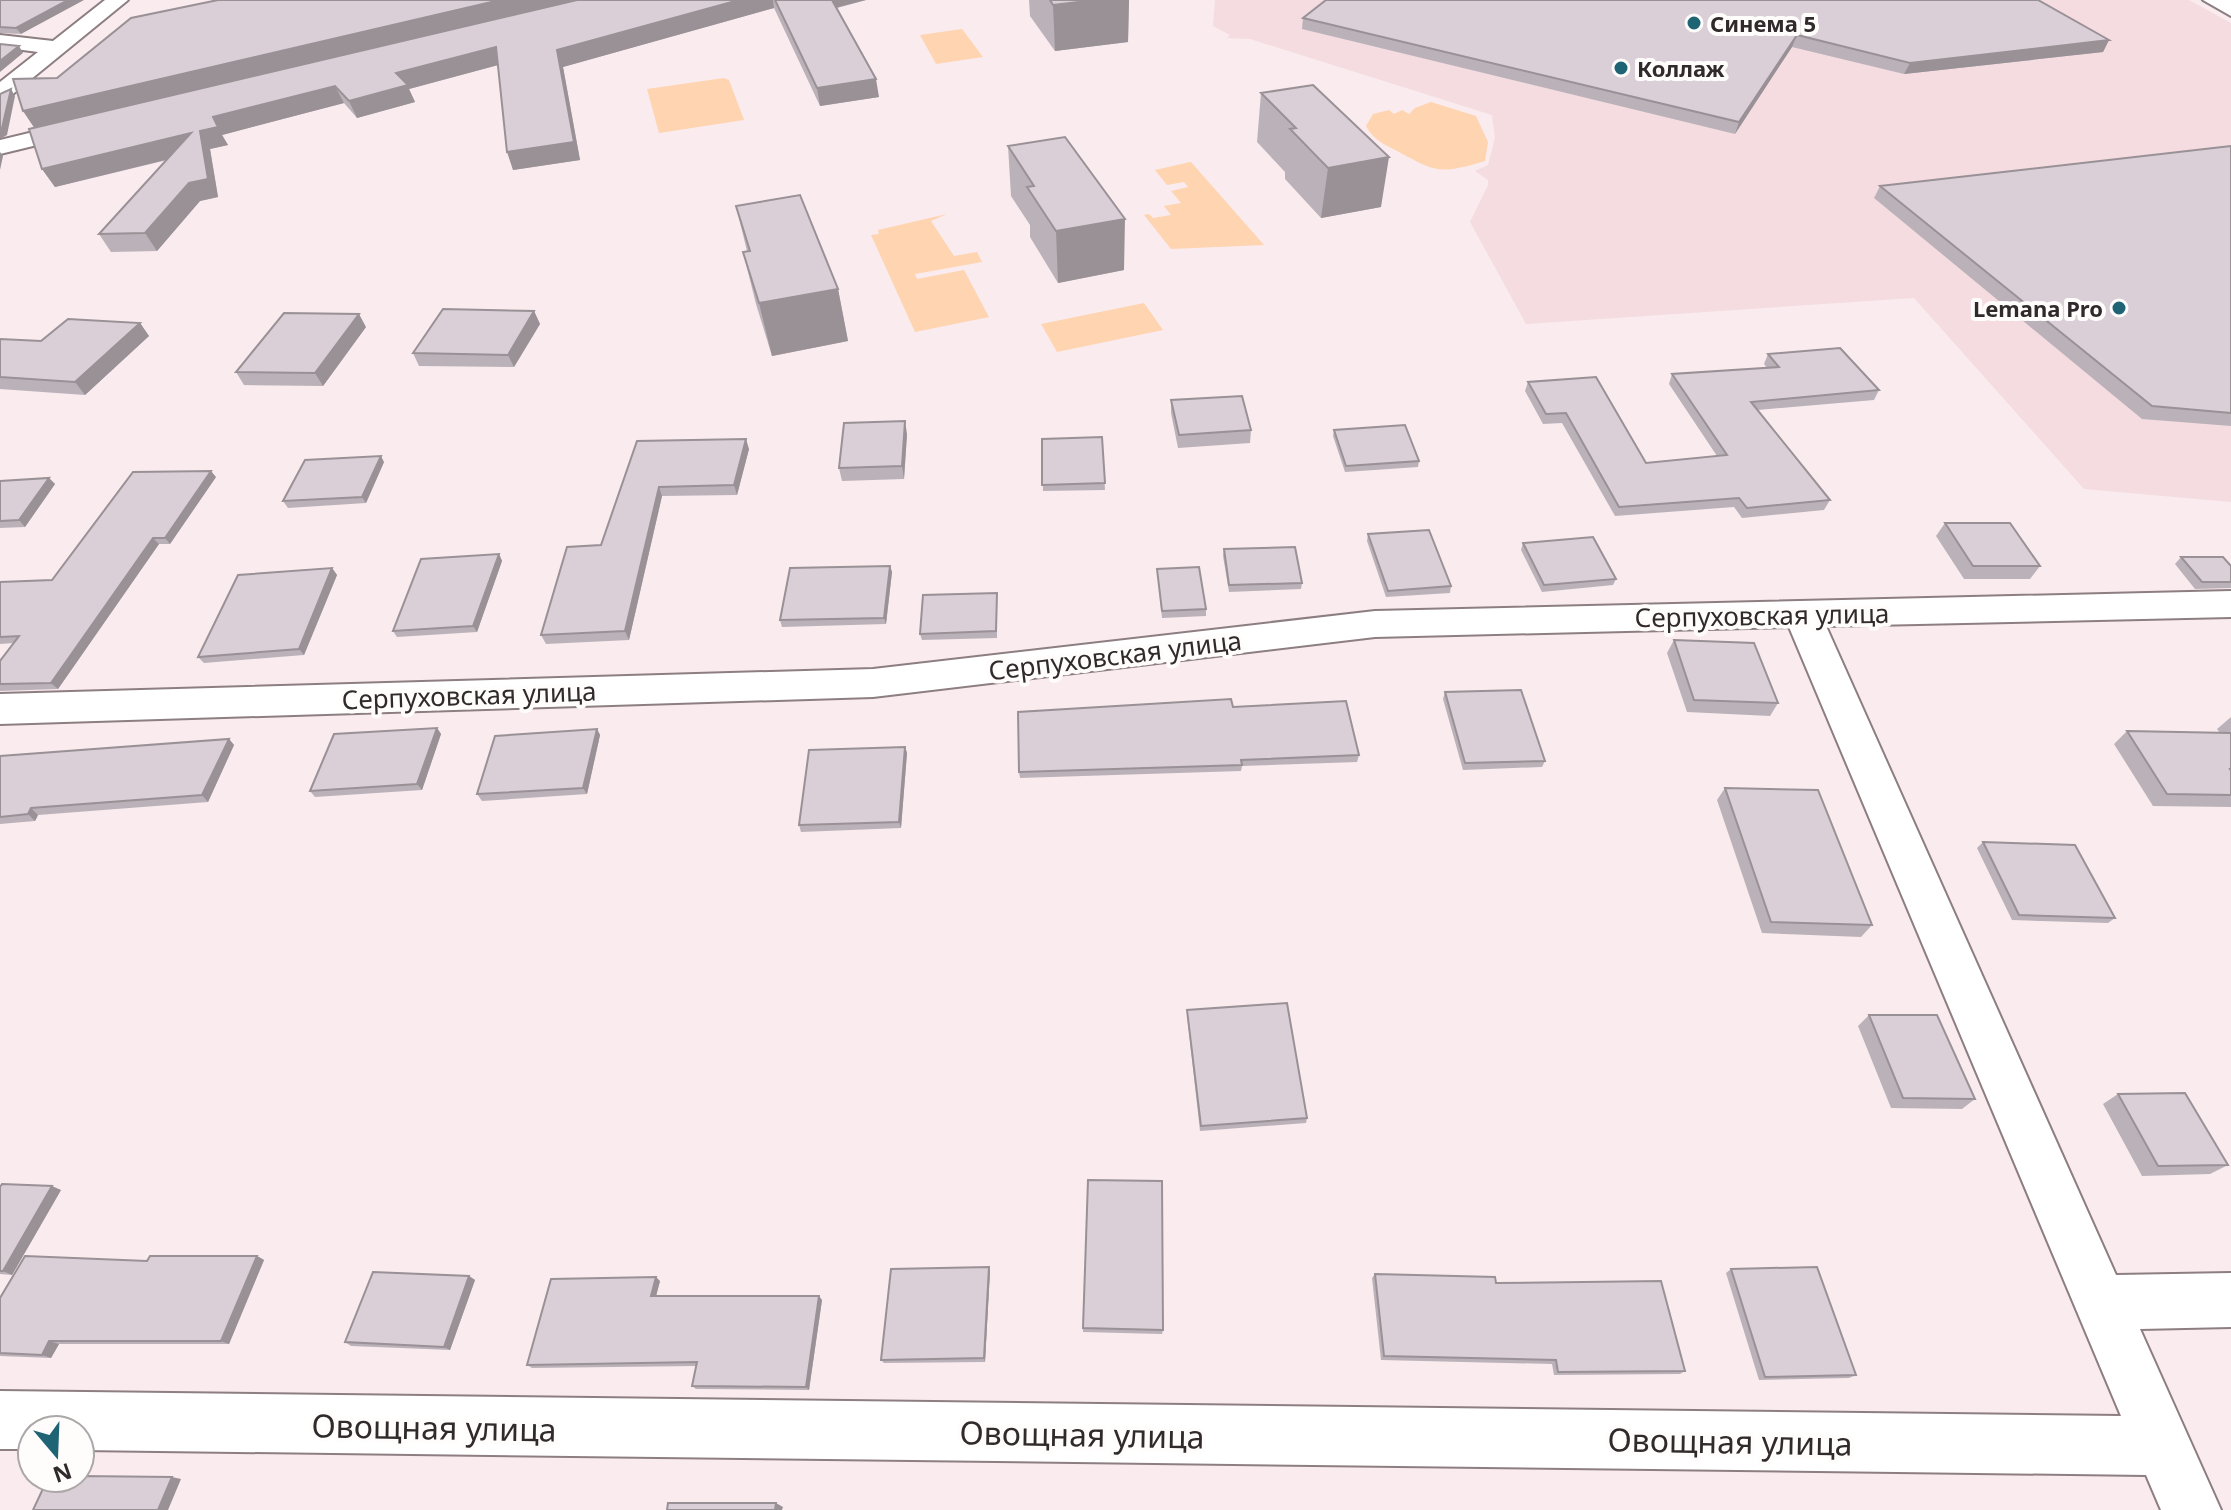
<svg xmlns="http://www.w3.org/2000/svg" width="2231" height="1510" viewBox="0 0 2231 1510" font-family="'Noto Sans',sans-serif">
	<rect width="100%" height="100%" fill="#faebee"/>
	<path fill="#f4dce1" d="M 1215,0 L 2189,0 L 2231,23 L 2231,502 L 2084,489 L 1914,298 L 1526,324 L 1470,222 L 1488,185 L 1488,180 L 1475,171 L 1488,165 L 1495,138 L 1492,115 L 1250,39 L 1227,38 L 1230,35 L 1213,26 Z"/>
	<path fill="#fed4b1" d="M 962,29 L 983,57 L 936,64 L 920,35 Z
		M 724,78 L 729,80 L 744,120 L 659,133 L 647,89 Z
		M 1431,102 L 1476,116 L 1488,142 L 1485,161 C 1441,174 1437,173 1399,152 C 1386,145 1374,141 1366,126 L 1373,114 L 1389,110 L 1394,114 L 1402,110 L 1409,114 L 1415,108 Z
		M 1190,162 L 1191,162 L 1264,245 L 1171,249 L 1144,215 L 1149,214 L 1153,218 L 1171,215 L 1164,206 L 1181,203 L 1171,191 L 1188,187 L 1184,182 L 1167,185 L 1155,170 Z
		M 947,214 L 931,221 L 954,256 L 977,252 L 982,262 L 915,274 L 917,279 L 964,270 L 989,317 L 915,332 L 871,235 L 879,234 L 878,230 Z
		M 1144,303 L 1163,330 L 1057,352 L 1041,324 Z"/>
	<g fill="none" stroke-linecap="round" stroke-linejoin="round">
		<g stroke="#8c7e81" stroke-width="4">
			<path id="minor" d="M 105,0 L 128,0 L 8,98 L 0,100 L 0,82 L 38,52 L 0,47 L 0,35 L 53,41 Z
				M 83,120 L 91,122 L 95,127 L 91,132 L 0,154 L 0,140 Z
				M 2231,591 L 2231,617 L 1826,626 L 2116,1275 L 2231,1273 L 2231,1327 L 2140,1329 L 2221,1510 L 2161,1510 L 2146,1475 L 80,1450 L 80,1430 L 32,1430 L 32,1449 L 0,1449 L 0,1391 L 2121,1416 L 1789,627 L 1375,637 L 873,697 L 0,724 L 0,694 L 873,669 L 1375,611 Z"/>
		</g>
		<g stroke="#8c7e81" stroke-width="4">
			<path id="tertiary" d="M 2203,0 L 2231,0 L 2231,16 Z"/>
		</g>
		<use href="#minor" fill="#fff" fill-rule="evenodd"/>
		<use href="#tertiary" fill="#fff" fill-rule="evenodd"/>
	</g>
	<path fill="#bbb2b9" d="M 0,0 L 21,34 L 0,33 Z
		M 577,0 L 866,0 L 837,8 L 879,97 L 820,106 L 774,8 L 563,67 L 580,160 L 513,170 L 498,65 L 409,89 L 415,102 L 357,118 L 344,103 L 222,135 L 228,145 L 210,149 L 218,197 L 200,201 L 157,251 L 111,252 L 99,234 L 167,160 L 55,187 L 42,169 L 35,128 L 57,78 Z
		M 1029,0 L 1129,0 L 1128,42 L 1055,51 L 1030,16 Z
		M 1303,18 L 2109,40 L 2103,52 L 1904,74 L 1792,47 L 1735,134 L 1302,29 Z
		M 1261,93 L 1381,207 L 1321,218 L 1285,179 L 1285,172 L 1257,142 Z
		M 1008,146 L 1124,270 L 1058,283 L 1030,237 L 1030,225 L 1011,196 Z
		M 2231,146 L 2231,426 L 2142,419 L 1874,198 L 1880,186 Z
		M 736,206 L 838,289 L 848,341 L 772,356 L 756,304 L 743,252 L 747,251 Z
		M 534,311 L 540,324 L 514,367 L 419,366 L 413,353 Z
		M 140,323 L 149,336 L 85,395 L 0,389 L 0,339 L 41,341 Z
		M 366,327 L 323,386 L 244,385 L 236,372 Z
		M 1768,354 L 1879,390 L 1874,400 L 1758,410 L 1830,500 L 1824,510 L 1742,518 L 1734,507 L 1615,516 L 1562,423 L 1543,424 L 1525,391 L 1528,382 L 1646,463 L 1717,456 L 1669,384 L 1672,374 L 1767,368 L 1764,364 Z
		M 1171,400 L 1251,430 L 1250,443 L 1178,448 L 1171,413 Z
		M 1334,430 L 1419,461 L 1418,467 L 1345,472 L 1333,436 Z
		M 907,434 L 904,479 L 842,481 L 839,468 Z
		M 1102,437 L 1105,490 L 1043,491 L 1042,439 Z
		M 637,441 L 749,449 L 737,495 L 662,496 L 629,640 L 546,644 L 541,635 L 601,545 Z
		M 384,462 L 366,503 L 288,508 L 283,501 Z
		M 216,477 L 170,544 L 159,544 L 58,689 L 0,691 L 0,661 L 14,643 L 0,644 L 0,582 L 52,580 Z
		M 49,478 L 55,484 L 25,527 L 0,528 L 0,481 Z
		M 1945,523 L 2040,566 L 2030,579 L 1964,579 L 1936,536 Z
		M 1368,534 L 1451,586 L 1450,593 L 1386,597 L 1367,541 Z
		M 1523,543 L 1616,579 L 1613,585 L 1542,592 L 1521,550 Z
		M 1224,549 L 1302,583 L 1301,589 L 1229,592 L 1223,556 Z
		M 499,554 L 502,561 L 477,632 L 397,637 L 393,631 Z
		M 2181,557 L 2231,566 L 2231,588 L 2195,589 L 2175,564 Z
		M 890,566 L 892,572 L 886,624 L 782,627 L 780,620 Z
		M 332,568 L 337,575 L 304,655 L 204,663 L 198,657 Z
		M 1157,569 L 1206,609 L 1206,616 L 1162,618 Z
		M 997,593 L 997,638 L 922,640 L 920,634 Z
		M 1674,640 L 1778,703 L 1770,716 L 1687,712 L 1667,653 Z
		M 1445,692 L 1545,761 L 1542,767 L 1463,770 L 1443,699 Z
		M 1233,707 L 1359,755 L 1357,762 L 1242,766 L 1241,771 L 1020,778 L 1019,772 Z
		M 2231,717 L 2231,807 L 2153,806 L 2114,744 L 2127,731 L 2220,733 L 2217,729 Z
		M 437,728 L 441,734 L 422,790 L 315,797 L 310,791 Z
		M 597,729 L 600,735 L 587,794 L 482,801 L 477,794 Z
		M 229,739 L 234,745 L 208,802 L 38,815 L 35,821 L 0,824 L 0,756 Z
		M 905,747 L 907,753 L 901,828 L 801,832 L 799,825 Z
		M 1725,788 L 1872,925 L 1861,937 L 1762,933 L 1717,800 Z
		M 1983,842 L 2115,918 L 2108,923 L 2012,920 L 1977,848 Z
		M 1187,1010 L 1307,1118 L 1306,1123 L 1200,1131 L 1187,1015 Z
		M 1869,1015 L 1975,1099 L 1962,1109 L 1891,1108 L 1858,1026 Z
		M 2118,1094 L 2228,1165 L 2210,1174 L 2142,1176 L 2103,1104 Z
		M 0,1187 L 61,1190 L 12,1275 L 0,1274 Z
		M 257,1256 L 264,1260 L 229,1344 L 59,1344 L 51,1358 L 0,1356 L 0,1298 L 147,1261 Z
		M 1731,1269 L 1856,1375 L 1849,1378 L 1759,1380 L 1726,1273 Z
		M 990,1271 L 985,1362 L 884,1363 L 881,1360 Z
		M 1375,1274 L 1496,1283 L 1685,1371 L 1680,1374 L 1554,1375 L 1552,1364 L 1381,1360 L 1372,1278 Z
		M 469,1276 L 475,1280 L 450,1350 L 351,1346 L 345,1342 Z
		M 660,1281 L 656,1296 L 822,1300 L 809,1390 L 696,1389 L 692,1386 L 696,1366 L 532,1368 L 527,1365 Z
		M 1083,1328 L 1163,1330 L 1162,1334 L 1083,1332 Z"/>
	<path fill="#999196" d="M 68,0 L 84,0 L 21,34 L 16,28 Z
		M 500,0 L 575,0 L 35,129 L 23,111 Z
		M 739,0 L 773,0 L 774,8 L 563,67 L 580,160 L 513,170 L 507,152 L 557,50 Z
		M 829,0 L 866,0 L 831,9 Z
		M 1095,0 L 1129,0 L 1128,42 L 1055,51 L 1053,5 Z
		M 1797,35 L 1792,47 L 1735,134 L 1739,122 Z
		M 2109,40 L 2103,52 L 1904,74 L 1910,63 Z
		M 19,46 L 23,53 L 0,72 L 0,61 Z
		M 496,47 L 502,64 L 409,89 L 415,102 L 357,118 L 349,101 L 396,73 Z
		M 876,79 L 879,97 L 820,106 L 817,88 Z
		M 335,86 L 344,103 L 222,135 L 228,145 L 210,149 L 218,197 L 200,201 L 157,251 L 145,233 L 200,131 L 213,117 Z
		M 11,89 L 15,96 L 7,135 L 0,139 L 0,129 Z
		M 191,133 L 202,151 L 55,187 L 42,169 Z
		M 0,152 L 3,156 L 0,170 Z
		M 1389,157 L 1381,207 L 1321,218 L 1328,168 Z
		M 1125,219 L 1124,270 L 1058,283 L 1056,231 Z
		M 838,289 L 848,341 L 772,356 L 759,303 Z
		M 534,311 L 540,324 L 514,367 L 508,355 Z
		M 359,314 L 366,327 L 323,386 L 315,373 Z
		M 140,323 L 149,336 L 85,395 L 75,382 Z
		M 905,421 L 907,434 L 904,479 L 902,466 Z
		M 746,439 L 749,449 L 737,495 L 734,485 Z
		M 381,456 L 384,462 L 366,503 L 362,497 Z
		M 211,471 L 216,477 L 170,544 L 165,538 Z
		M 49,478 L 55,484 L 25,527 L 19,520 Z
		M 659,487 L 662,496 L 629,640 L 625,631 Z
		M 153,538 L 159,544 L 58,689 L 51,683 Z
		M 499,554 L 502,561 L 477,632 L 473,626 Z
		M 890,566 L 892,572 L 886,624 L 884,618 Z
		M 332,568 L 337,575 L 304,655 L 299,649 Z
		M 437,728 L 441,734 L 422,790 L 417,784 Z
		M 597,729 L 600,735 L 587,794 L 583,788 Z
		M 229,739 L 234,745 L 208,802 L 202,795 Z
		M 905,747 L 907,753 L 901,828 L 899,822 Z
		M 31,808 L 38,815 L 35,821 L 28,814 Z
		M 52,1186 L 61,1190 L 12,1275 L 3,1271 Z
		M 257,1256 L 264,1260 L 229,1344 L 221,1341 Z
		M 989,1267 L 990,1271 L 985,1362 L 984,1358 Z
		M 469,1276 L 475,1280 L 450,1350 L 444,1347 Z
		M 656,1277 L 660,1281 L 655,1300 L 651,1296 Z
		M 819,1296 L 822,1300 L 809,1390 L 806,1387 Z
		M 49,1341 L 59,1344 L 51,1358 L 42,1355 Z
		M 172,1477 L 181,1479 L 168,1510 L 158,1510 Z
		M 776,1503 L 783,1507 L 782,1510 L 775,1510 Z"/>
	<path fill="#dacfd7" stroke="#999196" stroke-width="2" d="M 0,0 L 68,0 L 16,28 L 0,27 Z
		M 218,0 L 500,0 L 23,111 L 13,79 L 57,78 L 131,18 Z
		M 577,0 L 739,0 L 557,50 L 574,142 L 507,152 L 496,47 L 396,73 L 408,85 L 349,101 L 335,86 L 213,117 L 218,127 L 200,131 L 208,179 L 189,183 L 145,233 L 99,234 L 191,133 L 42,169 L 29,129 Z
		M 775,0 L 832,0 L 876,79 L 817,88 Z
		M 1050,0 L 1095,0 L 1053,5 Z
		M 1326,0 L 2038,0 L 2109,40 L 1910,63 L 1797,35 L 1739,122 L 1303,18 Z
		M 0,44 L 19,46 L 0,61 Z
		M 1313,85 L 1389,157 L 1328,168 L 1290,129 L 1296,128 L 1261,93 Z
		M 11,89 L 2,128 L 0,129 L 0,94 Z
		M 1065,137 L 1125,219 L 1056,231 L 1027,187 L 1034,186 L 1008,146 Z
		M 2231,146 L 2231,413 L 2152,406 L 1880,186 Z
		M 800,195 L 838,289 L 759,303 L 743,252 L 750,251 L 736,206 Z
		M 443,309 L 534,311 L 508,355 L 413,353 Z
		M 284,313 L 359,314 L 315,373 L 236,372 Z
		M 68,319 L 140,323 L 75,382 L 0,377 L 0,339 L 41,341 Z
		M 1840,348 L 1879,390 L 1751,402 L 1830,500 L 1747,508 L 1739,498 L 1619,507 L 1566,413 L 1546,414 L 1528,382 L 1596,377 L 1646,463 L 1727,455 L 1672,374 L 1779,367 L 1768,354 Z
		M 1242,396 L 1251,430 L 1179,435 L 1171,400 Z
		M 905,421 L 902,466 L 839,468 L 844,423 Z
		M 1405,425 L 1419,461 L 1346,466 L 1334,430 Z
		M 1102,437 L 1105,483 L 1042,485 L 1042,439 Z
		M 746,439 L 734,485 L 659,487 L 625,631 L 541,635 L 567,547 L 601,545 L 637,441 Z
		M 381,456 L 362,497 L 283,501 L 305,460 Z
		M 211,471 L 165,538 L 153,538 L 51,683 L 0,684 L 0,661 L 19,636 L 0,637 L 0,582 L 52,580 L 133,472 Z
		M 49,478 L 19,520 L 0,521 L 0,481 Z
		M 1945,523 L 2010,523 L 2040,566 L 1973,566 Z
		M 1429,530 L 1451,586 L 1388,591 L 1368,534 Z
		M 1593,537 L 1616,579 L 1544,585 L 1523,543 Z
		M 1295,547 L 1302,583 L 1229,585 L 1224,549 Z
		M 499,554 L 473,626 L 393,631 L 421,559 Z
		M 2181,557 L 2223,557 L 2231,566 L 2231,582 L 2202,582 Z
		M 890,566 L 884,618 L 780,620 L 790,568 Z
		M 1199,567 L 1206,609 L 1162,611 L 1157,569 Z
		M 332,568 L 299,649 L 198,657 L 238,575 Z
		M 997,593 L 996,631 L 920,634 L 923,595 Z
		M 1674,640 L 1754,643 L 1778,703 L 1694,700 Z
		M 1521,690 L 1545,761 L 1465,763 L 1445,692 Z
		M 1231,699 L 1233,707 L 1346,701 L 1359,755 L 1241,760 L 1242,765 L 1019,772 L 1018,712 Z
		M 437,728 L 417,784 L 310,791 L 334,734 Z
		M 597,729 L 583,788 L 477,794 L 495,736 Z
		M 2127,731 L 2231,733 L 2231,769 L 2230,769 L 2231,771 L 2231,795 L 2167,794 Z
		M 229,739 L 202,795 L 31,808 L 28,814 L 0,817 L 0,756 Z
		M 905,747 L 899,822 L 799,825 L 809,750 Z
		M 1725,788 L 1818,790 L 1872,925 L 1771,922 Z
		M 1983,842 L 2075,845 L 2115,918 L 2019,915 Z
		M 1287,1003 L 1307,1118 L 1201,1126 L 1187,1010 Z
		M 1869,1015 L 1937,1015 L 1975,1099 L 1903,1098 Z
		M 2185,1093 L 2228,1165 L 2158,1166 L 2118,1094 Z
		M 1088,1180 L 1162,1181 L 1163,1330 L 1083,1328 Z
		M 2,1184 L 52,1186 L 3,1271 L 0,1271 L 0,1187 Z
		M 25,1256 L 147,1261 L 150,1256 L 257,1256 L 221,1341 L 49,1341 L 42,1355 L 0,1353 L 0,1298 Z
		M 989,1267 L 984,1358 L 881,1360 L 891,1269 Z
		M 1817,1267 L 1856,1375 L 1765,1377 L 1731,1269 Z
		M 373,1272 L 469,1276 L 444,1347 L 345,1342 Z
		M 1375,1274 L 1495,1277 L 1496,1283 L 1661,1281 L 1685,1371 L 1558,1372 L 1556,1360 L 1384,1356 Z
		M 656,1277 L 651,1296 L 819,1296 L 806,1387 L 692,1386 L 697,1362 L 527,1365 L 551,1279 Z
		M 80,1476 L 172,1477 L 158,1510 L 33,1510 L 48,1478 L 80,1478 Z
		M 668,1503 L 776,1503 L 775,1510 L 667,1510 Z"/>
	<g fill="#1f6475" stroke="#fffcfc" stroke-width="3">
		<circle cx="1694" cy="23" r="8"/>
		<circle cx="1621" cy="68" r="8"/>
		<circle cx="2119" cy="308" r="8"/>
	</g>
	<g text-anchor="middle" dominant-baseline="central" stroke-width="8" stroke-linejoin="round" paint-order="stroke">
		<g font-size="22" font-weight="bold" fill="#302a2c" stroke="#fffcfc" text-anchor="start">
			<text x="1710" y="23">Синема 5</text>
			<text x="1637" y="68">Коллаж</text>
			<text x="2103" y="308" text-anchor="end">Lemana Pro</text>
		</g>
		<g font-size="26" fill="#302a2c" stroke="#fffcfc">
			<text transform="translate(1762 615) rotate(-1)">Серпуховская улица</text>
			<text transform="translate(1115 655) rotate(-7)">Серпуховская улица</text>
			<text transform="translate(469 695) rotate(-2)">Серпуховская улица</text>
		</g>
		<g font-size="32" fill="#302a2c" stroke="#fffcfc">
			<text transform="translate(434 1427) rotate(1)">Овощная улица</text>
			<text transform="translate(1082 1434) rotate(1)">Овощная улица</text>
			<text transform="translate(1730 1441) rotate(1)">Овощная улица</text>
		</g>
	</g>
	<g transform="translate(56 1454) rotate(161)"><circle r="38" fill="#fffcfc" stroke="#aca8a9" stroke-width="2"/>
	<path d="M0-6L14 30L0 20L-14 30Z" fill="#1f6475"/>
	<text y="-12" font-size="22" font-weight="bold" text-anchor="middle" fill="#302a2c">N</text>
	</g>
</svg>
